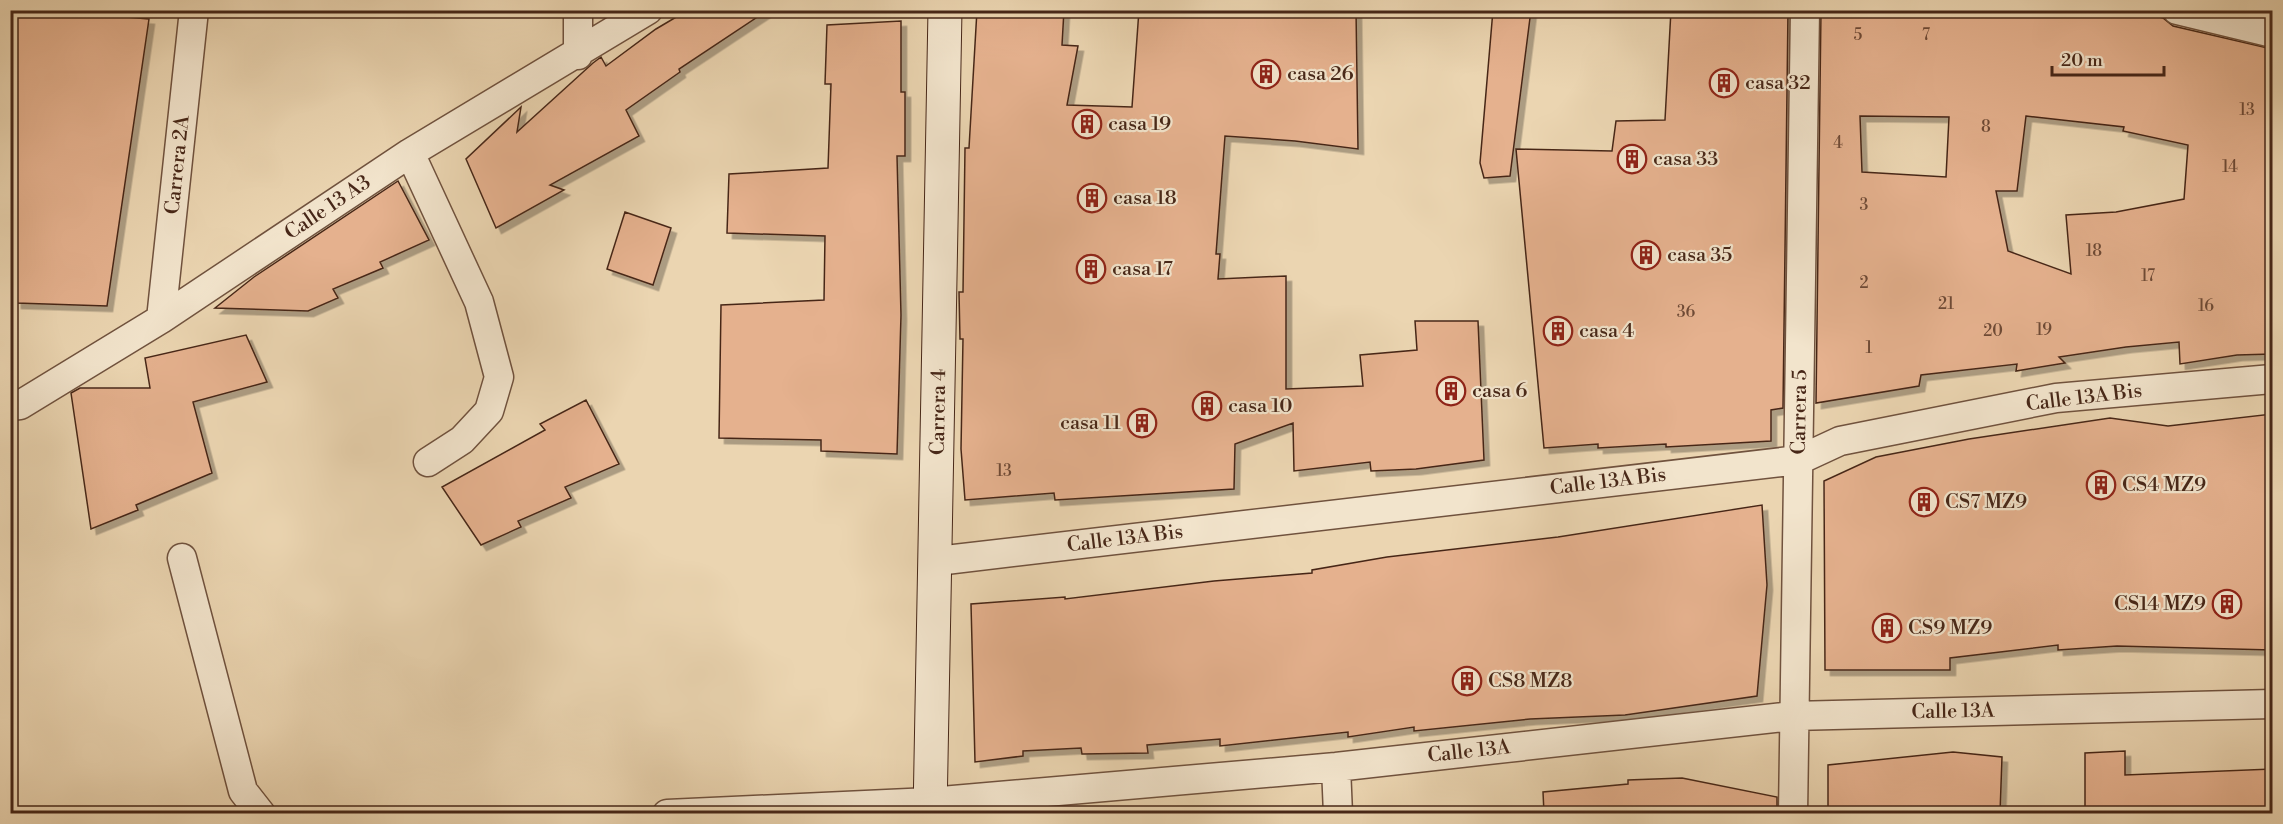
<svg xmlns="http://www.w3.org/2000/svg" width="2283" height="824" viewBox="0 0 2283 824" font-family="'Libre Bodoni',serif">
	<defs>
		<filter id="shadow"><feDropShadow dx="5.5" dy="5.5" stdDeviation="0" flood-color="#0004"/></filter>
	</defs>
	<rect width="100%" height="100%" fill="#ebd5b1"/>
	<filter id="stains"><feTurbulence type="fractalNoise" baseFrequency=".00333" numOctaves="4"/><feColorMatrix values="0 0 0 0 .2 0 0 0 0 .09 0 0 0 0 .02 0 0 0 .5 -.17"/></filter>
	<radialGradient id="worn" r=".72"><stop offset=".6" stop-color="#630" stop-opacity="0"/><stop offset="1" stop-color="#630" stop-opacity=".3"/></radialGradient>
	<path fill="#e5b18e" stroke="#472718" stroke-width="1.5" fill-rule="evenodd" filter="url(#shadow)" d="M 10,10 L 46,10 L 149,19 L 107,306 L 16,303 L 13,224 L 10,224 Z
		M 688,10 L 768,10 L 679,69 L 680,72 L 626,110 L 639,136 L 550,185 L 564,190 L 496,228 L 466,159 L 521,107 L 517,132 L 593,63 L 601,57 L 606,66 L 656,29 Z
		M 977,10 L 1064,10 L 1062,45 L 1078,46 L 1067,105 L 1132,107 L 1139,10 L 1356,10 L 1358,149 L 1295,141 L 1225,136 L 1216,254 L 1220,254 L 1218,279 L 1286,276 L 1286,389 L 1363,386 L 1360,355 L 1417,350 L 1415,321 L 1478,321 L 1484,460 L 1416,469 L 1371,471 L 1370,462 L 1294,471 L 1293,423 L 1235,444 L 1234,489 L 1055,500 L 1054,493 L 965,500 L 961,449 L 963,339 L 960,339 L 959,292 L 963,292 L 965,148 L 969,148 Z
		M 1493,10 L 1531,10 L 1510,176 L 1484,178 L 1480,163 Z
		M 1671,10 L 1788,10 L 1783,408 L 1771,410 L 1771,441 L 1666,447 L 1666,444 L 1598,448 L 1598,444 L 1544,448 L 1516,149 L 1612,151 L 1616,121 L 1665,120 Z
		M 1821,10 L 2131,10 L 2163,18 L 2173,26 L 2272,49 L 2272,354 L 2237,355 L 2180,364 L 2179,342 L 2126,347 L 2059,357 L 2065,363 L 2016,371 L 2017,364 L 1921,375 L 1919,386 L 1816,403 ZM 1860,116 L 1949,117 L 1946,177 L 1862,172 ZM 2026,116 L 2124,127 L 2123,131 L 2188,145 L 2184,199 L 2116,212 L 2066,215 L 2071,274 L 2008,251 L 1996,191 L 2017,191 Z
		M 901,21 L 901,92 L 905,92 L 905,156 L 897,156 L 901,315 L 897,454 L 821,451 L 821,440 L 719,438 L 721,305 L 824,300 L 825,236 L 727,233 L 729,174 L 828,168 L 831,84 L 825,84 L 827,25 Z
		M 398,181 L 429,240 L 380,262 L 383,268 L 333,289 L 338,298 L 308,311 L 215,308 L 254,277 Z
		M 625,212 L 671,228 L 653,285 L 607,269 Z
		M 246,335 L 267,382 L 193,402 L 212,473 L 136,505 L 138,510 L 91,529 L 71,393 L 80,388 L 150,388 L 145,358 Z
		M 586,400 L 619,464 L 565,487 L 571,498 L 518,521 L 521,527 L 481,545 L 442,487 L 545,430 L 540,424 Z
		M 2272,414 L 2272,650 L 2117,646 L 2058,650 L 2058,645 L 1950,658 L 1950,670 L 1825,670 L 1824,481 L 1876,457 L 1969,439 L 2110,418 L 2168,426 Z
		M 1762,505 L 1767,585 L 1757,696 L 1625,715 L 1530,719 L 1414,731 L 1414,727 L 1348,737 L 1348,732 L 1220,746 L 1220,739 L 1147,745 L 1148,753 L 1082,754 L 1081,748 L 1023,751 L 1023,756 L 975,762 L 971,604 L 1065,597 L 1065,599 L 1214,581 L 1312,573 L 1312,570 L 1387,557 L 1558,537 Z
		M 2125,751 L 2125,775 L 2272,769 L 2272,813 L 2085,812 L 2085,753 Z
		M 1953,752 L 2002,757 L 2000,813 L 1828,813 L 1828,765 Z
		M 1682,778 L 1777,797 L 1777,813 L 1544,813 L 1543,792 L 1628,784 L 1628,780 Z"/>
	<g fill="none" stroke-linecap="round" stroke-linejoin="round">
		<g stroke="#70523e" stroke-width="31">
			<path id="street" d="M 578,10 L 578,55
				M 2177,10 L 2272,33
				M 410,153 L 479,302 L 499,377 L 489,411 L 462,440 L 428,462
				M 161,319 L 194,10
				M 10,406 L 20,405 L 161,319 L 410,153 L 648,10
				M 182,558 L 243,791 L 261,814
				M 937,561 L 1799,460 L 1840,441 L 2056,398 L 2272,379
				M 1336,767 L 1338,814
				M 667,814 L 930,802 L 1336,767 L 1793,716 L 2272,704
				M 1793,814 L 1805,10"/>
		</g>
		<g stroke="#472718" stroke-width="35">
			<path id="secondary" d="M 930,814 L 945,10"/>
		</g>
		<use href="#street" stroke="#f2e4cc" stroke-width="28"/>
		<use href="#secondary" stroke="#f2e4cc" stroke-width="33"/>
	</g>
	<defs>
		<g id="building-ring" transform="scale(1.5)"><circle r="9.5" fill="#f2e4cc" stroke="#8f2418" stroke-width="1.5"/><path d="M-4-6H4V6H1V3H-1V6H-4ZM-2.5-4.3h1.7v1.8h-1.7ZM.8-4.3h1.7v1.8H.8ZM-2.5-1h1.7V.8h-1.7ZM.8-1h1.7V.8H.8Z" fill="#8f2418"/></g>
	</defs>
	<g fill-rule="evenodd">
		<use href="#building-ring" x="1266" y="74"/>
		<use href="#building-ring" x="1724" y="83"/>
		<use href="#building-ring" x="1087" y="124"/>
		<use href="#building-ring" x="1632" y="159"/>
		<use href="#building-ring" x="1092" y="198"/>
		<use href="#building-ring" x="1646" y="255"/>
		<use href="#building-ring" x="1091" y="269"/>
		<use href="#building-ring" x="1558" y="331"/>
		<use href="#building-ring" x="1451" y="391"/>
		<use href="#building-ring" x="1207" y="406"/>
		<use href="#building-ring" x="1142" y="423"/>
		<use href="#building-ring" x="2101" y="485"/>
		<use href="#building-ring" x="1924" y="502"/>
		<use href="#building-ring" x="2227" y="604"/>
		<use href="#building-ring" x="1887" y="628"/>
		<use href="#building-ring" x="1467" y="681"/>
	</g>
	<g text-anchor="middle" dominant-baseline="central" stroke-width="4.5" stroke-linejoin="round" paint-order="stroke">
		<g font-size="16" fill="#6e4a36">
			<text x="1858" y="35">5</text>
			<text x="1926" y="35">7</text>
			<text x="2247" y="110">13</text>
			<text x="1986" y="127">8</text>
			<text x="1838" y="143">4</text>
			<text x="2230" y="167">14</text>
			<text x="1864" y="205">3</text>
			<text x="2094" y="251">18</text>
			<text x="2148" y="276">17</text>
			<text x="1864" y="283">2</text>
			<text x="1946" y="304">21</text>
			<text x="2206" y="306">16</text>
			<text x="1686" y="312">36</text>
			<text x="2044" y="330">19</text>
			<text x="1993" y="331">20</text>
			<text x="1869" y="348">1</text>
			<text x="1004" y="471">13</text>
		</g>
		<g font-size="20" fill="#472718" stroke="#f2e4cc" text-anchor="start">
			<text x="1287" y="74">casa 26</text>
			<text x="1745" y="83">casa 32</text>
			<text x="1108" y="124">casa 19</text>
			<text x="1653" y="159">casa 33</text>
			<text x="1113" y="198">casa 18</text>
			<text x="1667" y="255">casa 35</text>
			<text x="1112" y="269">casa 17</text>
			<text x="1579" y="331">casa 4</text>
			<text x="1472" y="391">casa 6</text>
			<text x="1228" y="406">casa 10</text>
			<text x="1121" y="423" text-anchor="end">casa 11</text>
			<text x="2122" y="485">CS4 MZ9</text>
			<text x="1945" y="502">CS7 MZ9</text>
			<text x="2206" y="604" text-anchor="end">CS14 MZ9</text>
			<text x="1908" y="628">CS9 MZ9</text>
			<text x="1488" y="681">CS8 MZ8</text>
		</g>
		<g font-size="20" fill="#472718" stroke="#f2e4cc">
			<text transform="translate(178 165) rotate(-84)">Carrera 2A</text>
			<text transform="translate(328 208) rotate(-34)">Calle 13 A3</text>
			<text transform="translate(2084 398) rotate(-7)">Calle 13A Bis</text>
			<text transform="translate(939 412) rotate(-89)">Carrera 4</text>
			<text transform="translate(1800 412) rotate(-89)">Carrera 5</text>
			<text transform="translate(1608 482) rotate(-7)">Calle 13A Bis</text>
			<text transform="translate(1125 539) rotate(-7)">Calle 13A Bis</text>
			<text transform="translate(1953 712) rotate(-1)">Calle 13A</text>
			<text transform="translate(1469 752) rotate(-6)">Calle 13A</text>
		</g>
	</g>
	<rect width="2283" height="824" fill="none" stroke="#ebd5b1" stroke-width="36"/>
	<rect x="12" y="12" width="2259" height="800" fill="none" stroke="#472718" stroke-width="3"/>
	<rect x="18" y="18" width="2247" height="788" fill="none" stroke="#472718" stroke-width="1.5"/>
	<path d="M2052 66v9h112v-9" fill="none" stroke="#472718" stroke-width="3"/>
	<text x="2061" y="66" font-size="18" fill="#472718" stroke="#f2e4cc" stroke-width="4.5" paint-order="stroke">20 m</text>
	<rect width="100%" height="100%" filter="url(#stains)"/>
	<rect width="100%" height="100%" fill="url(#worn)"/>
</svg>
